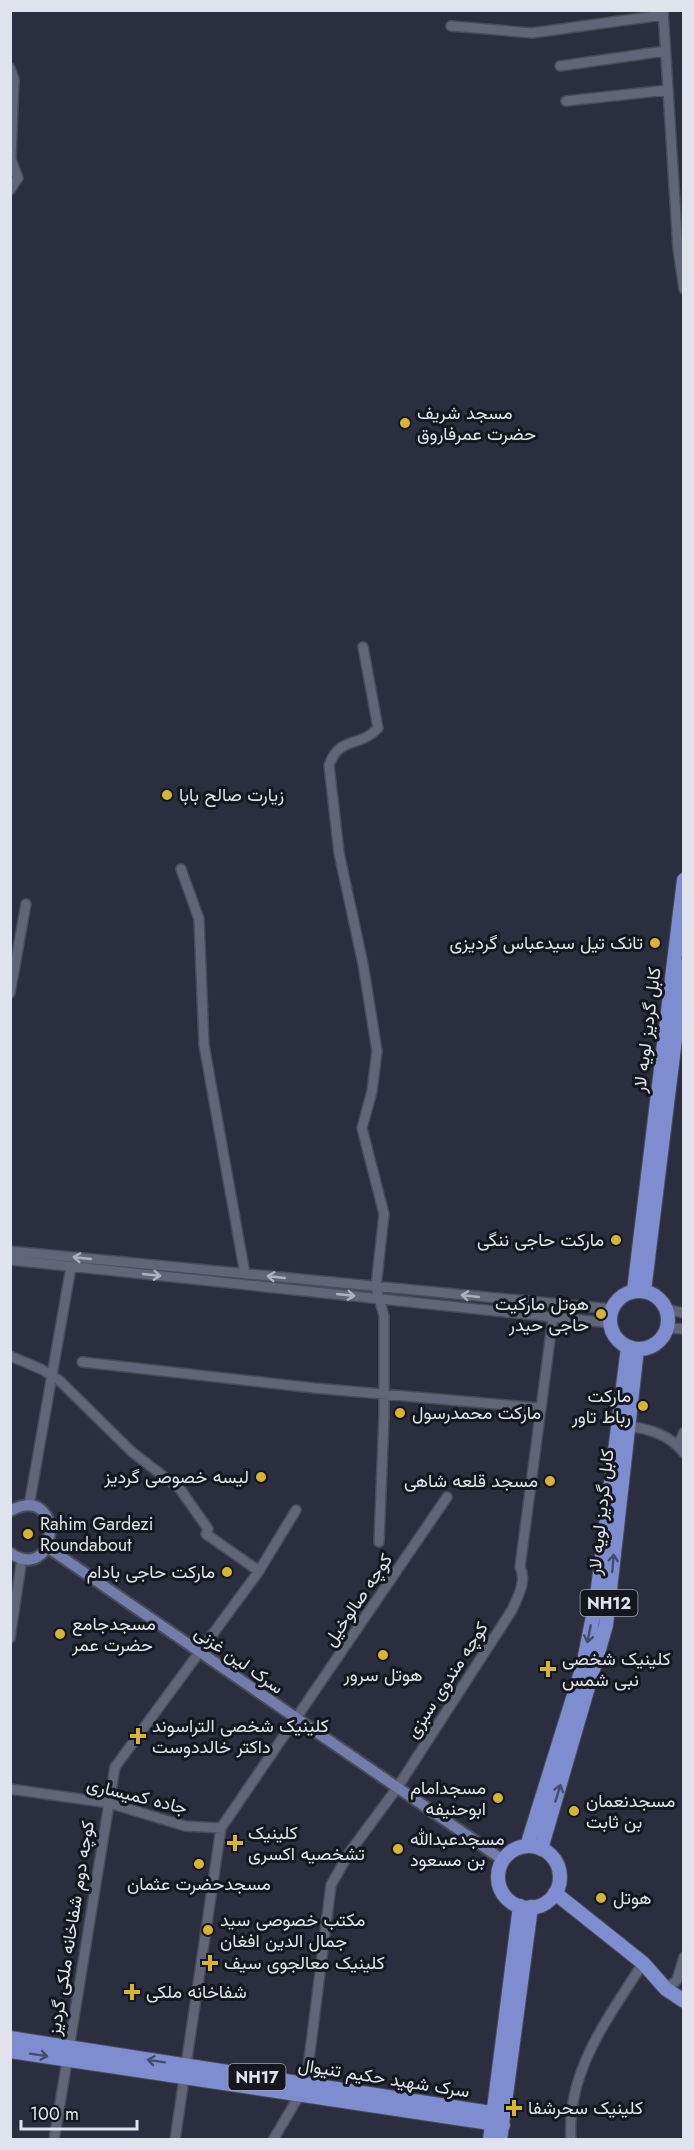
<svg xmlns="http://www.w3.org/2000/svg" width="694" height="2150" viewBox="0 0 694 2150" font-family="Jost,Vazirmatn,sans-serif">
	<rect width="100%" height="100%" fill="#2a2e3e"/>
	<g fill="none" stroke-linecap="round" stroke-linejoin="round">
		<g stroke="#484b58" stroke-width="12">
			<path id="minor" d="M 663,10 L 678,249 L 684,289
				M 451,26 L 532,33 L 663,15
				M 560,66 L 665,51
				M 10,68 L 14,79 L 11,159 L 18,178 L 10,190
				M 566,101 L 668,90
				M 363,647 L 378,728 C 360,748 340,735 329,765 L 339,853 L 363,964 L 377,1051 L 372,1091 L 362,1128 L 384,1214 L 376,1287 L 384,1316 L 384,1416 L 379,1542
				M 181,869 L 199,919 L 204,1045 L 245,1274
				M 10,993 L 26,904
				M 10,1251 L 612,1309
				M 10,1260 L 610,1323
				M 666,1309 L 684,1313
				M 667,1328 L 684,1329
				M 10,1356 L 41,1369 L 59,1380 L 132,1452 L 180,1489 L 208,1529 L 206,1534 L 259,1571
				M 82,1362 L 314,1388 L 540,1408
				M 628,1426 C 650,1429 670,1435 684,1453
				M 678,1446 L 684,1432
				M 29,1506 L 71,1267
				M 10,1638 L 22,1558
				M 10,1789 L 109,1803 L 185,1826 L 221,1828
				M 666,1989 L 677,1980 L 684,1957
				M 54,2140 L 115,1767 L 259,1571 L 296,1510
				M 175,2140 L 221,1828 L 447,1497
				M 273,2140 L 306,2084 L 331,1885 L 349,1853 L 397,1788 L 512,1610 C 518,1596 527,1581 520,1567 L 553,1317
				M 571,2140 C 566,2071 609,2017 643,1963"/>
		</g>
		<g stroke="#484b58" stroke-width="14">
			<path id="major" d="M 10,1511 C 66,1480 60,1586 10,1553
				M 47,1547 L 503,1860"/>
		</g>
		<g stroke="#484b58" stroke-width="16">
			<path id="highway" d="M610 1320a29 29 0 1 1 58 0a29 29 0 1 1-58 0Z
				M 634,1291 L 684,880
				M 644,1291 L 684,966
				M 527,1846 L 583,1666 L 597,1596 L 628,1347
				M498 1877a31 31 0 1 1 62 0a31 31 0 1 1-62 0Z
				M 541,1849 L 606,1625 L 637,1349
				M 555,1893 L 643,1963 L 666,1989 L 684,2001
				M 10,2038 L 504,2115
				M 10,2051 L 503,2125
				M 490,2140 L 520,1906
				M 500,2140 L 531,1907"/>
		</g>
		<use href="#minor" stroke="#606577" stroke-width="9"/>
		<use href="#major" stroke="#727dac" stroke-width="10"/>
		<use href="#highway" stroke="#7e8dcf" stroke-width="14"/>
	</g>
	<defs><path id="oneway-shaft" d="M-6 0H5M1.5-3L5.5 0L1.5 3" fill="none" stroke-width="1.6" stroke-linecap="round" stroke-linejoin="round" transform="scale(1.5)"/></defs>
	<g stroke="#adb1be">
		<use href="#oneway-shaft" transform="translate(82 1258) rotate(-174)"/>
		<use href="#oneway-shaft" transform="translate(152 1275) rotate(6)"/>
		<use href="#oneway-shaft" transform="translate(276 1277) rotate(-174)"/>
		<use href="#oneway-shaft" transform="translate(346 1295) rotate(6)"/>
		<use href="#oneway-shaft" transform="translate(470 1296) rotate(-174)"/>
	</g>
	<g stroke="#444c6e">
		<use href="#oneway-shaft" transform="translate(613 1563) rotate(-85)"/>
		<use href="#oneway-shaft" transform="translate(589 1634) rotate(101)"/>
		<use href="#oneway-shaft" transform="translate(558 1793) rotate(-73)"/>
		<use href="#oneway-shaft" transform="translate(39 2055) rotate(9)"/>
		<use href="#oneway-shaft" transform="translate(156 2061) rotate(-171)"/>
	</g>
	<g fill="#d7b434" stroke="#15171e" stroke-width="2">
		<circle cx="405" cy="423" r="6"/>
		<circle cx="167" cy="795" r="6"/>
		<circle cx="655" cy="943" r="6"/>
		<circle cx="616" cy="1240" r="6"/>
		<circle cx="601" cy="1314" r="6"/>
		<circle cx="643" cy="1406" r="6"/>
		<circle cx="400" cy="1413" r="6"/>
		<circle cx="261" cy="1477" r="6"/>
		<circle cx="550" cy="1481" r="6"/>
		<circle cx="28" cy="1534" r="6"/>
		<circle cx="227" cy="1572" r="6"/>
		<circle cx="60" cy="1634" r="6"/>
		<circle cx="383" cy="1655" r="6"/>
		<path d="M545 1660h6v6h6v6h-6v6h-6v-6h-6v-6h6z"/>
		<path d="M135 1727h6v6h6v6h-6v6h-6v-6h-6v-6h6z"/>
		<circle cx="498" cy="1798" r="6"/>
		<circle cx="574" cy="1811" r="6"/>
		<path d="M232 1834h6v6h6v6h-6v6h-6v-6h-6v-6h6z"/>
		<circle cx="398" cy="1849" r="6"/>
		<circle cx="199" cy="1864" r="6"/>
		<circle cx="601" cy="1898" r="6"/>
		<circle cx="208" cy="1930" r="6"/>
		<path d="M207 1954h6v6h6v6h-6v6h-6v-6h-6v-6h6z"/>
		<path d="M129 1983h6v6h6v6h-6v6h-6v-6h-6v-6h6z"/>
		<path d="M511 2099h6v6h6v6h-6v6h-6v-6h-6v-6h6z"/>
	</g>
	<g text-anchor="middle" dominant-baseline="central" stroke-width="6" stroke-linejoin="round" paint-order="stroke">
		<g fill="#15171e" stroke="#a3a6af" stroke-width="1.5">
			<rect x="580.5" y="1590" width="57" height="26" rx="4.5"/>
			<rect x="228.5" y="2064" width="57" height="26" rx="4.5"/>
		</g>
		<g font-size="16" font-weight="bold" fill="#e0e3ed">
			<text x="609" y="1603">NH12</text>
			<text x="257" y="2077">NH17</text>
		</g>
		<g font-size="18" fill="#e0e3ed" stroke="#15171e" text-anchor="start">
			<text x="417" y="413">مسجد شریف<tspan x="417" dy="21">حضرت عمرفاروق</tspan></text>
			<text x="179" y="795">زیارت صالح بابا</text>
			<text x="643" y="943" text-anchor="end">تانک تیل سیدعباس گردیزی</text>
			<text x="604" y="1240" text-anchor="end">مارکت حاجی ننگی</text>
			<text x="589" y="1304" text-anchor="end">هوتل مارکیت<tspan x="589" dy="21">حاجی حیدر</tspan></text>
			<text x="631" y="1396" text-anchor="end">مارکت<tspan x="631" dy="21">رباط تاور</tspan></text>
			<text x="412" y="1413">مارکت محمدرسول</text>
			<text x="249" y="1477" text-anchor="end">لیسه خصوصی گردیز</text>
			<text x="538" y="1481" text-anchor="end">مسجد قلعه شاهی</text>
			<text x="40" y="1524">Rahim Gardezi<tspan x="40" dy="21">Roundabout</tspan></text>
			<text x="215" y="1572" text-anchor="end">مارکت حاجی بادام</text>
			<text x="72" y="1624">مسجدجامع<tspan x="72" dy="21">حضرت عمر</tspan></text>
			<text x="562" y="1659">کلینیک شخصی<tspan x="562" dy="21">نبی شمس</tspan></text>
			<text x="383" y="1675" text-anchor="middle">هوتل سرور</text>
			<text x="152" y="1726">کلینیک شخصی التراسوند<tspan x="152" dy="21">داکتر خالددوست</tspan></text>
			<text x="486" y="1788" text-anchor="end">مسجدامام<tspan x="486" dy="21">ابوحنیفه</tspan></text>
			<text x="586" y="1801">مسجدنعمان<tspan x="586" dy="21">بن ثابت</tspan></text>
			<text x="248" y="1833">کلینیک<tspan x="248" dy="21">تشخصیه اکسری</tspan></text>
			<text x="410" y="1839">مسجدعبدالله<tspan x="410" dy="21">بن مسعود</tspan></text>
			<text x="199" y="1884" text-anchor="middle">مسجدحضرت عثمان</text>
			<text x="613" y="1898">هوتل</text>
			<text x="220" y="1920">مکتب خصوصی سید<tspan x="220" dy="21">جمال الدین افغان</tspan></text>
			<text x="224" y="1963">کلینیک معالجوی سیف</text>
			<text x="146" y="1992">شفاخانه ملکی</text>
			<text x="528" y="2108">کلینیک سحرشفا</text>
		</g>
		<g font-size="18" fill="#e0e3ed" stroke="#15171e">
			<text transform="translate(647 1030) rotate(-83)">کابل گردیز لویه لار</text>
			<text transform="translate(601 1512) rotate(-84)">کابل گردیز لویه لار</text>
			<text transform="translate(358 1600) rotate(-56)">کوچه صالوخیل</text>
			<text transform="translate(239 1660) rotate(35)">سرک لین غزنی</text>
			<text transform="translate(447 1680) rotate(-57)">کوچه مندوی سبزی</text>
			<text transform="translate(137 1796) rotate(14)">جاده کمیساری</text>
			<text transform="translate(71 1928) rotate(-81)">کوچه دوم شفاخانه ملکی گردیز</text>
			<text transform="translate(384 2078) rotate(9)">سرک شهید حکیم تنیوال</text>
		</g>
	</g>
	<rect width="694" height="2150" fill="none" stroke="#e0e3ed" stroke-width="24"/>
	<path d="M21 2120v9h116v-9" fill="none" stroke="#e0e3ed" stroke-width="3"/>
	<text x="30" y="2120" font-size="18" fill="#e0e3ed" stroke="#15171e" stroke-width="4.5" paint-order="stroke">100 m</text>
</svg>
